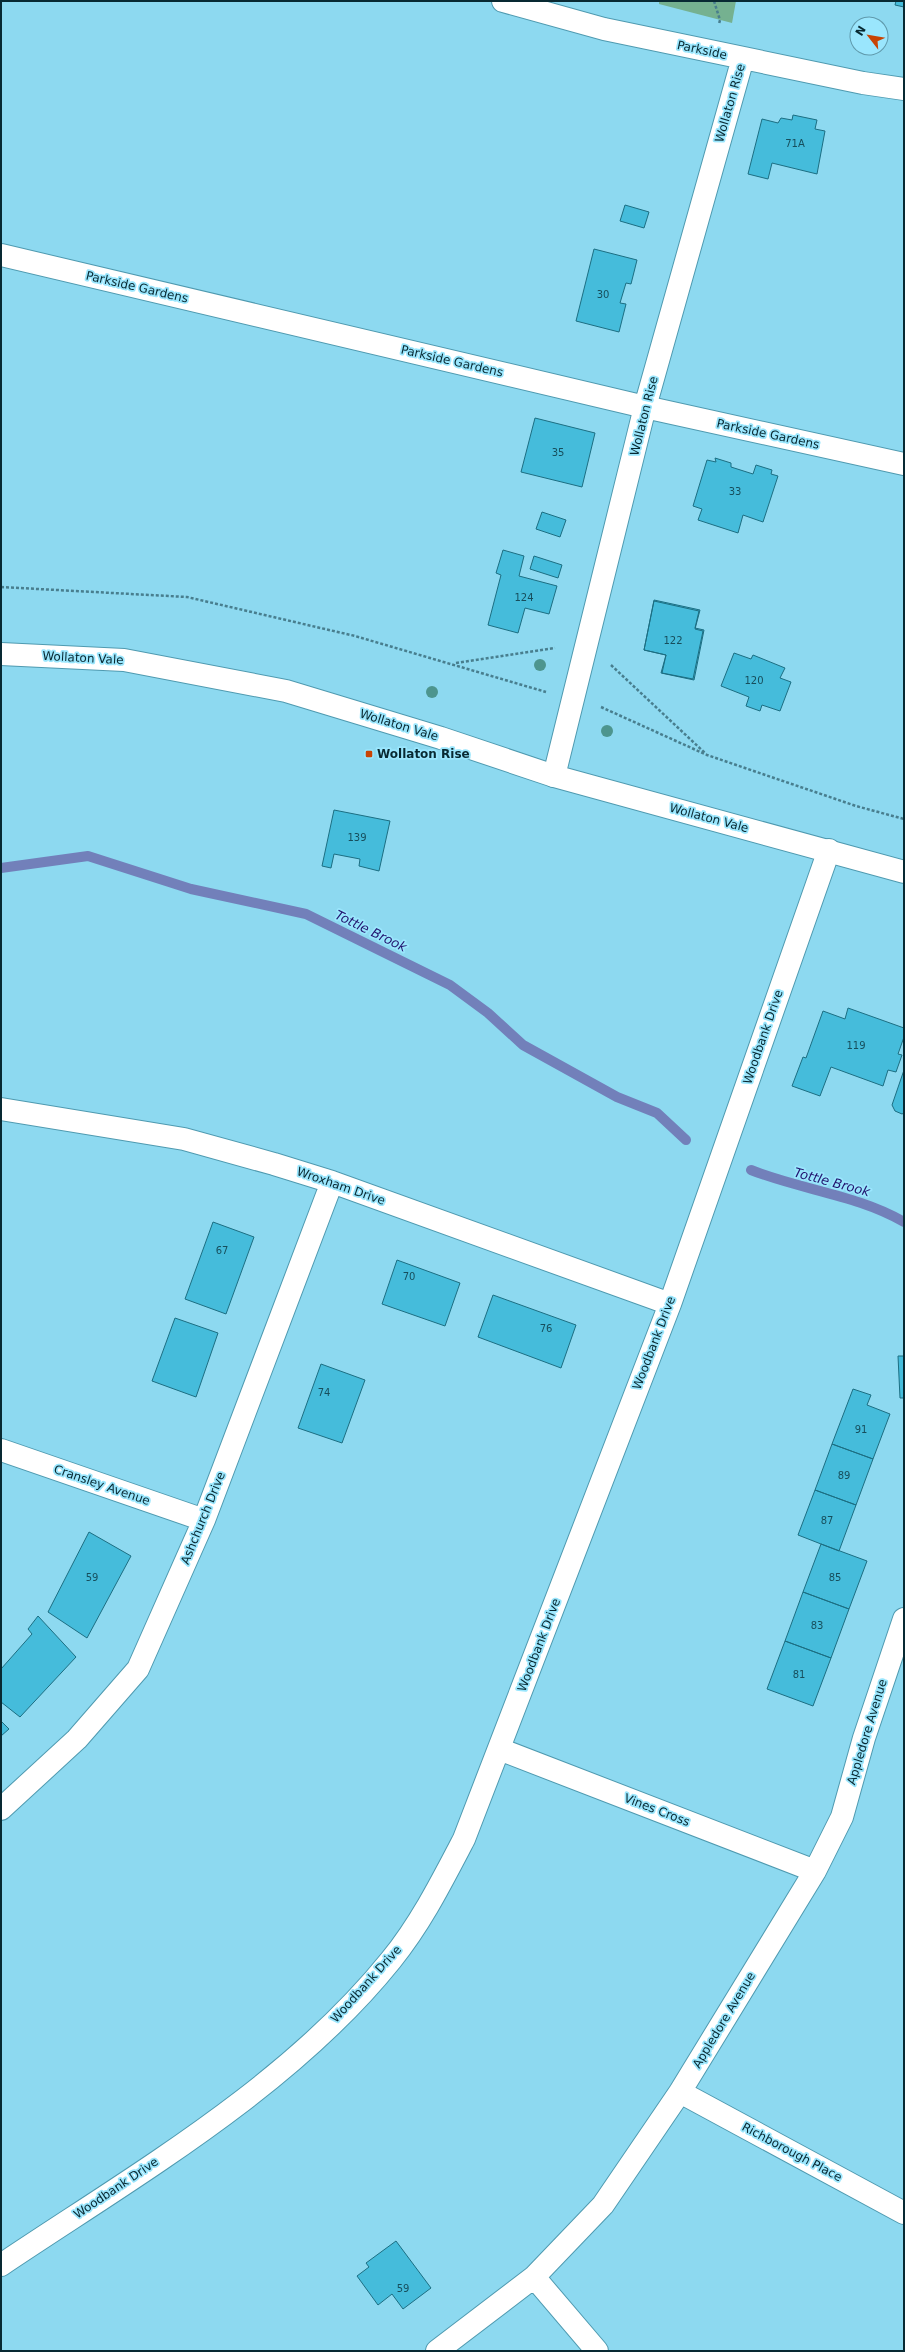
<svg xmlns="http://www.w3.org/2000/svg" width="905" height="2352" viewBox="0 0 905 2352" font-family="'DejaVu Sans',sans-serif">
	<rect width="100%" height="100%" fill="#8dd9f0"/>
	<path fill="#75b190" d="M 659,1 L 736,1 L 732,23 L 659,4 Z"/>
	<g fill="none" stroke-linecap="round" stroke-linejoin="round">
		<path stroke="#7280ba" stroke-width="10" d="M 1,868 L 88,856 L 191,889 L 306,914 L 450,985 L 488,1013 L 523,1045 L 617,1097 L 657,1113 L 686,1140
			M 751,1170 C 801,1190 858,1195 904,1222"/>
	</g>
	<path fill="#45bcdb" stroke="#1c6e82" d="M 896,1 L 904,1 L 904,7 L 895,5 Z
		M 793,115 L 817,120 L 815,129 L 825,131 L 817,174 L 772,163 L 768,179 L 748,174 L 762,119 L 778,123 L 781,118 L 792,120 Z
		M 625,205 L 649,212 L 644,228 L 620,221 Z
		M 594,249 L 637,260 L 631,284 L 626,283 L 620,303 L 626,304 L 619,332 L 576,321 Z
		M 535,418 L 595,433 L 582,487 L 521,472 Z
		M 715,458 L 731,463 L 731,467 L 753,474 L 756,465 L 772,470 L 771,474 L 778,476 L 763,522 L 743,515 L 738,533 L 698,520 L 702,509 L 693,506 L 707,460 L 716,462 Z
		M 542,512 L 566,520 L 560,537 L 536,529 Z
		M 503,550 L 524,556 L 519,576 L 557,586 L 549,614 L 525,608 L 518,633 L 488,625 L 501,575 L 496,573 Z
		M 534,556 L 562,565 L 558,578 L 530,569 Z
		M 654,600 L 700,610 L 695,629 L 703,631 L 693,679 L 662,673 L 666,655 L 644,650 Z
		M 654,601 L 699,611 L 695,628 L 704,630 L 694,680 L 661,673 L 666,655 L 644,650 Z
		M 734,653 L 751,659 L 753,655 L 785,668 L 780,678 L 791,682 L 780,711 L 762,705 L 760,711 L 746,706 L 749,697 L 721,686 Z
		M 334,810 L 390,821 L 379,871 L 359,866 L 360,859 L 334,854 L 331,868 L 322,866 Z
		M 848,1008 L 904,1028 L 904,1037 L 898,1054 L 902,1055 L 896,1072 L 888,1070 L 883,1086 L 831,1067 L 820,1096 L 792,1086 L 803,1057 L 806,1058 L 823,1011 L 845,1019 Z
		M 904,1070 L 904,1113 L 902,1114 L 895,1111 L 892,1105 Z
		M 213,1222 L 254,1237 L 226,1314 L 185,1299 Z
		M 397,1260 L 460,1283 L 445,1326 L 382,1304 Z
		M 493,1295 L 576,1325 L 561,1368 L 478,1337 Z
		M 175,1318 L 218,1333 L 196,1397 L 152,1381 Z
		M 898,1356 L 904,1356 L 904,1398 L 900,1398 Z
		M 321,1364 L 365,1380 L 342,1443 L 298,1428 Z
		M 853,1389 L 871,1395 L 867,1405 L 890,1414 L 873,1459 L 832,1444 Z
		M 832,1444 L 873,1459 L 856,1505 L 815,1490 Z
		M 815,1490 L 856,1505 L 839,1551 L 798,1535 Z
		M 89,1532 L 131,1556 L 87,1638 L 48,1612 Z
		M 821,1544 L 867,1561 L 849,1609 L 803,1592 Z
		M 803,1592 L 849,1609 L 831,1658 L 785,1641 Z
		M 38,1616 L 76,1657 L 20,1717 L 1,1702 L 1,1669 L 32,1634 L 28,1629 Z
		M 785,1641 L 831,1658 L 813,1706 L 767,1689 Z
		M 1,1721 L 9,1729 L 1,1736 Z
		M 396,2241 L 431,2288 L 403,2309 L 392,2294 L 378,2305 L 357,2276 L 369,2267 L 366,2263 Z"/>
	<g fill="none" stroke-linecap="round" stroke-linejoin="round">
		<g stroke="#4f9ab0" stroke-width="24">
			<path id="street" d="M 503,1 L 604,29 L 863,83 L 904,89
				M 1,255 L 645,407 L 904,464
				M 554,776 L 645,407 L 743,58
				M 1,1109 L 184,1139 L 274,1164 L 332,1182 L 670,1304
				M 1,1450 L 204,1520
				M 499,1749 L 815,1871
				M 1,1809 L 77,1739 L 138,1669 L 204,1520 L 332,1182
				M 680,2092 L 904,2213
				M 1,2265 C 135,2175 289,2087 391,1960 C 421,1923 442,1881 464,1839 L 670,1304 L 829,850
				M 534,2277 L 597,2351
				M 437,2351 L 534,2277 L 603,2205 L 680,2092 L 815,1871 L 842,1817 L 864,1738 L 904,1619"/>
		</g>
		<g stroke="#4f9ab0" stroke-width="24">
			<path id="secondary" d="M 1,654 L 124,660 L 286,691 L 441,738 L 554,776 L 904,872"/>
		</g>
		<path stroke="#487e8e" stroke-width="2.5" stroke-dasharray="3 2" stroke-linecap="butt" d="M 714,1 L 720,20 L 719,24
			M 1,587 L 187,597 L 355,636 L 546,692
			M 456,663 L 555,648
			M 611,665 L 705,753
			M 601,707 L 707,755 L 856,806 L 904,819"/>
		<use href="#street" stroke="#fff" stroke-width="22"/>
		<use href="#secondary" stroke="#fff" stroke-width="22"/>
	</g>
	<g fill="#4d958e">
		<circle cx="540" cy="665" r="6"/>
		<circle cx="432" cy="692" r="6"/>
		<circle cx="607" cy="731" r="6"/>
	</g>
	<rect fill="#c94303" stroke="#9ae6fd" stroke-width="1.5" x="365" y="750" width="8" height="8" rx="2"/>
	<g text-anchor="middle" dominant-baseline="central" stroke-width="3.5" stroke-linejoin="round" paint-order="stroke">
		<g font-size="10" fill="#174e5c">
			<text x="795" y="143">71A</text>
			<text x="603" y="294">30</text>
			<text x="558" y="452">35</text>
			<text x="735" y="491">33</text>
			<text x="524" y="597">124</text>
			<text x="673" y="640">122</text>
			<text x="754" y="680">120</text>
			<text x="357" y="837">139</text>
			<text x="856" y="1045">119</text>
			<text x="222" y="1250">67</text>
			<text x="409" y="1276">70</text>
			<text x="546" y="1328">76</text>
			<text x="324" y="1392">74</text>
			<text x="861" y="1429">91</text>
			<text x="844" y="1475">89</text>
			<text x="827" y="1520">87</text>
			<text x="92" y="1577">59</text>
			<text x="835" y="1577">85</text>
			<text x="817" y="1625">83</text>
			<text x="799" y="1674">81</text>
			<text x="403" y="2288">59</text>
		</g>
		<g font-size="12" fill="#082932" stroke="#9ae6fd">
			<text transform="translate(702 50) rotate(12)">Parkside</text>
			<text transform="translate(730 103) rotate(-74)">Wollaton Rise</text>
			<text transform="translate(137 287) rotate(13)">Parkside Gardens</text>
			<text transform="translate(452 361) rotate(13)">Parkside Gardens</text>
			<text transform="translate(644 416) rotate(-76)">Wollaton Rise</text>
			<text transform="translate(768 434) rotate(12)">Parkside Gardens</text>
			<text transform="translate(83 658) rotate(3)">Wollaton Vale</text>
			<text transform="translate(399 725) rotate(17)">Wollaton Vale</text>
			<text transform="translate(709 818) rotate(15)">Wollaton Vale</text>
			<text transform="translate(763 1037) rotate(-71)">Woodbank Drive</text>
			<text transform="translate(341 1186) rotate(19)">Wroxham Drive</text>
			<text transform="translate(654 1343) rotate(-69)">Woodbank Drive</text>
			<text transform="translate(102 1485) rotate(19)">Cransley Avenue</text>
			<text transform="translate(203 1518) rotate(-68)">Ashchurch Drive</text>
			<text transform="translate(539 1645) rotate(-69)">Woodbank Drive</text>
			<text transform="translate(867 1732) rotate(-73)">Appledore Avenue</text>
			<text transform="translate(657 1810) rotate(21)">Vines Cross</text>
			<text transform="translate(366 1984) rotate(-48)">Woodbank Drive</text>
			<text transform="translate(724 2020) rotate(-59)">Appledore Avenue</text>
			<text transform="translate(792 2152) rotate(28)">Richborough Place</text>
			<text transform="translate(116 2188) rotate(-34)">Woodbank Drive</text>
		</g>
		<g font-size="12" font-weight="bold" fill="#082932" stroke="#9ae6fd" text-anchor="start">
			<text x="377" y="754">Wollaton Rise</text>
		</g>
		<g font-size="13" font-style="italic" fill="#22146e" stroke="#9ae6fd">
			<text transform="translate(371 931) rotate(26)">Tottle Brook</text>
			<text transform="translate(832 1182) rotate(15)">Tottle Brook</text>
		</g>
	</g>
	<rect width="905" height="2352" fill="none" stroke="#082932" stroke-width="4"/>
	<g transform="translate(869 36) rotate(301)"><circle r="19" fill="#9ae6fd" stroke="#609aac"/>
	<path d="M0-3L7 15L0 10L-7 15Z" fill="#c94303"/>
	<text y="-6" font-size="11" font-weight="bold" text-anchor="middle" fill="#082932">N</text>
	</g>
</svg>
